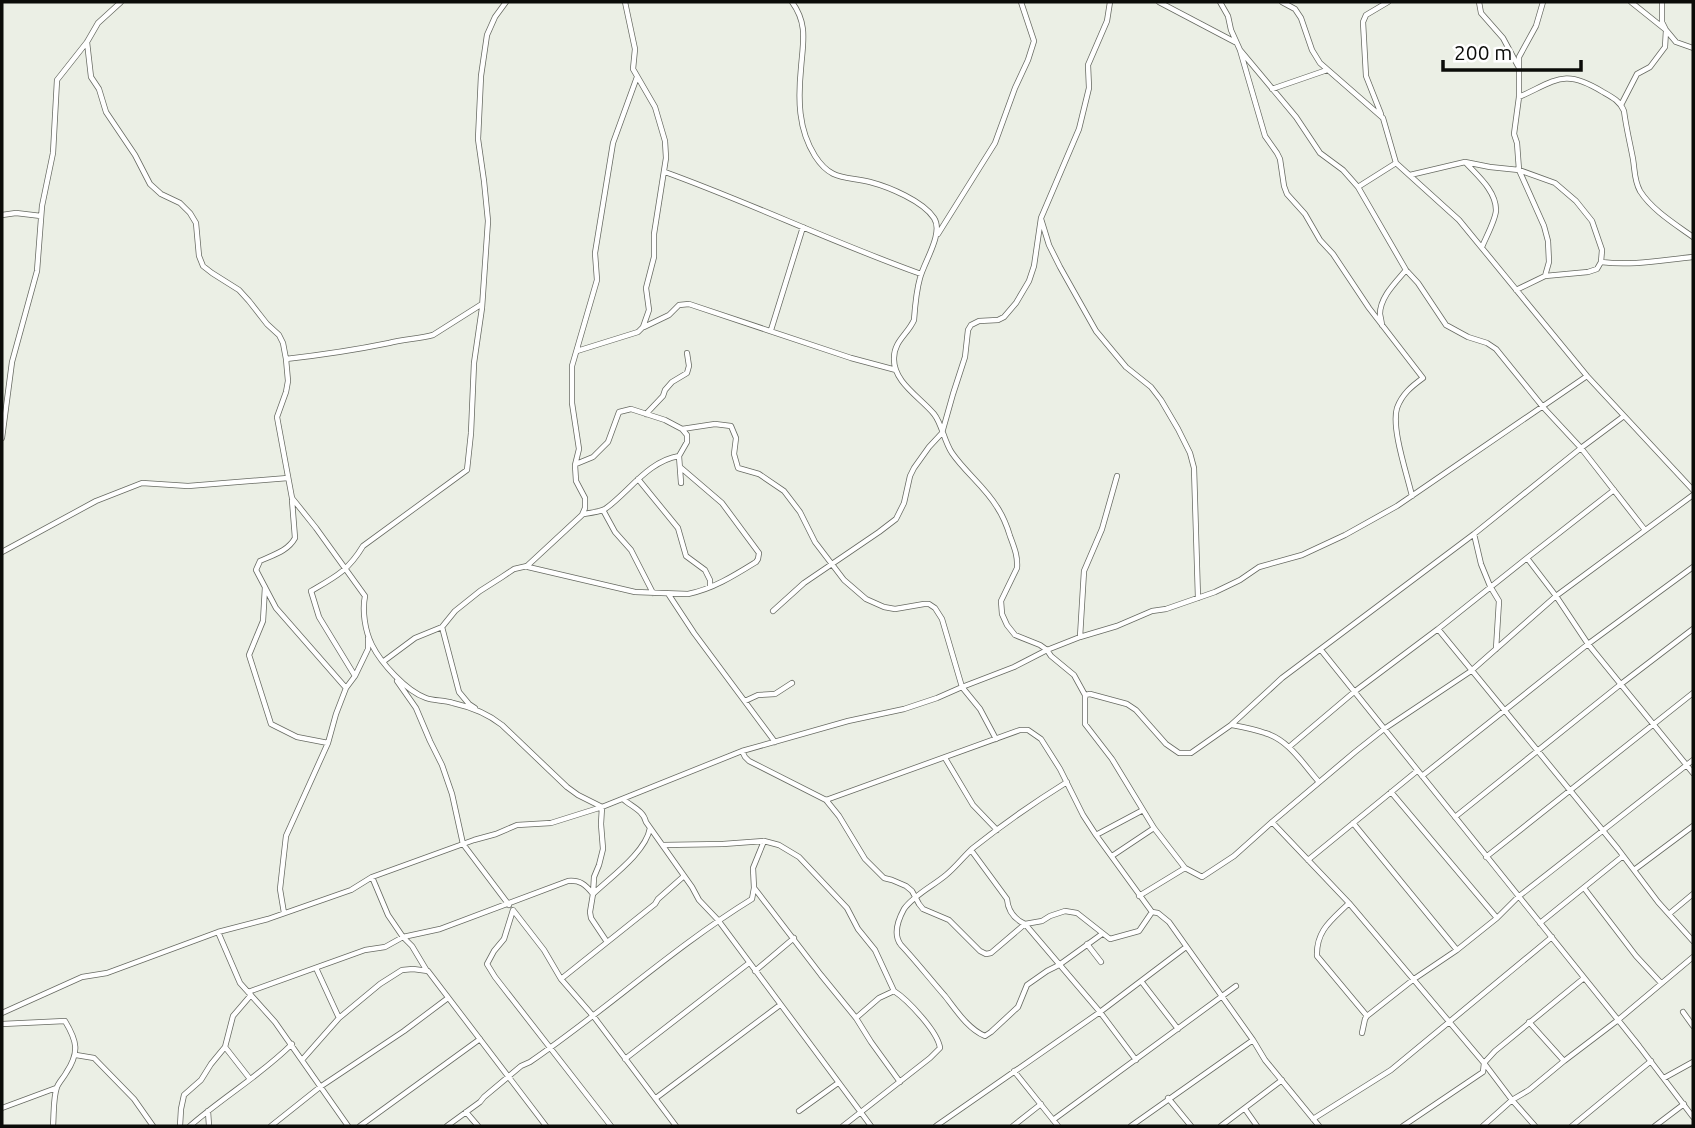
<svg xmlns="http://www.w3.org/2000/svg" width="1695" height="1128" viewBox="0 0 1695 1128" font-family="Ubuntu,sans-serif">
	<rect width="100%" height="100%" fill="#ebefe5"/>
	<g fill="none" stroke-linecap="round" stroke-linejoin="round">
		<g stroke="#676a62" stroke-width="6">
			<path id="minor" d="M 792,2 C 808,24 803,42 801,68 C 798,99 798,129 815,156 C 831,181 845,176 870,182 C 889,187 923,201 934,218 C 944,233 924,262 920,278 C 916,292 915,306 914,320 C 908,334 894,341 894,358 C 893,382 920,397 934,414 C 942,424 944,441 952,453 C 965,472 985,487 997,507 C 1003,516 1007,526 1010,536 C 1014,547 1018,556 1017,568 L 1001,601 L 1002,614 L 1007,625 L 1015,635 L 1040,645 L 1047,650 L 1051,656 L 1074,675 L 1085,695 L 1085,724 L 1112,759 L 1154,828 L 1185,868
				M 1159,2 L 1235,42
				M 1220,2 L 1228,16 L 1231,30 L 1240,50 L 1265,136 L 1277,153 L 1280,159 L 1284,186 L 1287,194 L 1305,214 L 1320,240 L 1333,254 L 1369,308 L 1423,378 C 1412,386 1402,394 1397,408 C 1391,428 1407,474 1412,496
				M 1282,2 L 1295,9 L 1301,18 L 1312,50 L 1320,63 L 1383,118 L 1396,163 L 1459,220 L 1587,376 L 1693,490
				M 1479,2 L 1481,13 L 1503,38 L 1518,66
				M 1631,2 L 1666,30 L 1676,42 L 1693,48
				M 87,42 L 91,77 L 99,89 L 106,112 L 135,155 L 150,184 L 161,194 L 180,203 L 190,213 L 196,223 L 199,256 L 203,266 L 212,273 L 239,290 L 249,301 L 267,324 L 279,335 L 283,343 L 286,359 L 288,381 L 286,392 L 277,417 L 292,498 L 316,528 L 365,596 C 362,611 365,631 372,645 C 381,663 406,691 426,698 C 434,701 444,700 453,703 C 471,707 487,713 502,725 L 567,787 L 578,795 L 602,807 L 601,824 L 603,849 L 599,865 L 594,877 L 593,894 L 590,912 L 591,918 L 607,942
				M 1240,50 L 1296,117 L 1320,153 L 1343,170 L 1358,187 L 1406,270 L 1418,283 L 1446,325 L 1468,337 L 1487,343 L 1496,349 L 1543,407 L 1581,448 L 1645,530
				M 1272,89 L 1327,70
				M 1519,97 C 1557,80 1564,68 1603,92 C 1612,97 1620,101 1624,111 C 1626,127 1630,143 1633,159 C 1635,171 1634,180 1640,191 C 1652,210 1675,224 1693,237
				M 1621,105 L 1637,74 L 1650,67 L 1665,47 L 1666,30 L 1662,22 L 1662,2
				M 1381,114 L 1366,76 L 1363,22 L 1366,15 L 1388,2
				M 1466,163 C 1478,176 1496,191 1496,210 C 1496,219 1486,237 1482,247
				M 665,172 C 751,203 834,243 921,274
				M 1410,175 L 1465,162 L 1490,167 L 1519,170 L 1555,183 L 1576,201 L 1592,221 L 1602,250 L 1601,262 L 1597,269 L 1588,272 L 1545,276
				M 1358,187 L 1396,163
				M 2,215 L 16,213 L 41,216
				M 1041,219 L 1049,245 L 1060,267 L 1096,331 L 1126,367 L 1151,387 L 1161,400 L 1178,429 L 1190,453 L 1194,468 L 1198,598
				M 938,234 L 995,143 L 1015,88 L 1028,60 L 1034,41 L 1021,2
				M 1601,262 C 1633,266 1662,260 1693,257
				M 1516,290 L 1545,276 L 1549,262 L 1548,241 L 1544,226 L 1519,170 L 1517,143 L 1514,134 L 1519,97 L 1519,57 L 1536,26 L 1543,2
				M 1382,325 C 1382,324 1380,314 1380,314 C 1380,297 1396,282 1406,270
				M 644,327 L 669,315 L 679,305 L 689,304 L 851,358 L 896,370
				M 771,330 L 803,227
				M 577,351 L 638,332 L 643,327 L 649,310 L 646,288 L 654,257 L 654,234 L 666,158 L 665,141 L 655,107 L 633,69 L 635,49 L 625,2
				M 286,359 C 321,355 355,350 389,343 C 404,339 419,339 433,335 L 482,304
				M 646,414 L 663,396 L 665,390 L 672,382 L 687,373 L 689,366 L 687,353
				M 682,429 L 715,424 L 731,426 L 736,438 L 734,454 L 738,468 L 759,474 L 784,491 L 800,512 L 815,542 L 844,580 L 866,599 L 884,607 L 895,609 L 924,604 L 929,604 L 935,608 L 942,619 L 962,687 L 980,709 L 996,739
				M 2,438 L 12,362 L 37,271 L 42,206 L 53,153 L 57,80 L 87,42 L 98,23 L 121,2
				M 576,464 L 593,457 L 608,442 L 619,412 L 631,409 L 665,420 L 682,429 L 687,435 L 687,442 L 679,456 L 681,483
				M 638,479 L 678,528 L 686,556 L 705,570 L 710,580 L 710,586
				M 292,500 L 295,538 C 288,551 273,555 260,561 L 256,570 L 276,608 L 346,688
				M 603,510 L 615,532 L 631,550 L 653,593
				M 583,514 C 590,513 599,512 605,509 C 629,492 648,461 679,456
				M 1474,534 L 1481,564 L 1490,586 L 1499,601 L 1496,649
				M 2,552 L 96,501 L 142,483 L 188,486 L 288,478
				M 1527,558 L 1614,490
				M 528,567 L 635,592 L 688,594 C 713,589 735,575 756,562 L 758,559 L 759,553 L 722,503 L 680,467
				M 265,587 L 263,621 L 249,655 L 271,724 L 297,737 L 328,743
				M 669,595 L 694,633 L 775,742
				M 773,611 L 804,583 L 879,532 L 896,519 L 904,503 L 910,476 L 914,468 L 929,447 L 942,433 L 953,394 L 965,357 L 968,330 L 971,325 L 979,321 L 998,320 L 1004,317 L 1016,303 L 1029,281 L 1034,266 L 1041,218 L 1079,129 L 1089,88 L 1088,65 L 1107,21 L 1110,2
				M 442,627 L 459,692 L 469,704 L 475,708
				M 1438,629 L 1527,558 L 1556,596 L 1588,644 L 1693,773
				M 1080,637 L 1084,571 L 1102,529 L 1117,476
				M 1321,650 L 1639,1046 L 1693,1117
				M 384,661 L 415,638 L 442,627 L 455,611 L 480,591 L 502,577 L 514,569 L 527,566 L 582,515 L 585,508 L 585,498 L 576,481 L 575,465 L 579,449 L 572,403 L 572,366 L 597,280 L 595,253 L 613,143 L 637,77
				M 355,676 L 368,649 L 368,638
				M 397,681 L 416,708 L 430,741 L 442,765 L 452,794 L 463,844 L 509,905
				M 1085,695 L 1090,694 L 1127,704 L 1136,710 L 1166,744 L 1179,753 L 1191,753 L 1231,725 L 1282,678 L 1474,534 L 1581,448 L 1624,416
				M 745,701 L 758,695 L 775,694 L 792,683
				M 1232,725 C 1243,727 1254,729 1265,733 C 1289,740 1303,764 1319,782
				M 1289,747 L 1354,692 L 1438,629 L 1618,849 L 1658,902 L 1693,941
				M 742,751 L 745,757 L 749,761 L 826,800 L 839,816 L 865,859 L 884,878 L 892,880 L 906,886 L 912,891 L 919,904 L 923,909 L 949,920 L 980,951 L 986,954 L 991,953 L 1025,924 L 1042,921 L 1050,916 L 1065,911 L 1077,913 L 1110,939 L 1139,931 L 1152,912
				M 945,758 L 973,805 L 997,830
				M 1422,776 L 1588,644 L 1693,567
				M 1067,782 C 1035,802 1003,824 973,848 C 964,856 956,867 946,875 C 933,886 914,895 904,909 C 898,920 893,935 901,945 C 916,961 930,979 945,996 C 956,1010 968,1029 985,1036 L 991,1032 L 1018,1007 L 1027,985 L 1047,971 L 1059,965 L 1102,934
				M 1391,792 L 1497,918
				M 623,799 C 632,807 643,810 646,822 L 692,887 L 699,900 L 718,920 L 871,1126
				M 826,800 L 1020,730 L 1028,730 L 1041,739 L 1060,769 L 1083,815 L 1096,835 L 1152,912 L 1158,913 L 1169,922 L 1253,1040 L 1265,1060 L 1319,1126
				M 1455,817 L 1621,684 L 1693,629
				M 1272,822 L 1349,903 L 1484,1063 L 1512,1100 L 1535,1126
				M 1353,823 L 1457,950
				M 1096,835 L 1143,810
				M 663,845 L 723,844 L 764,841 L 779,845 L 799,857 L 847,908 L 858,929 L 875,950 L 894,991
				M 971,850 L 1007,899 C 1008,911 1014,919 1025,924 L 1100,1012 L 1136,1060
				M 1112,856 L 1154,828
				M 1486,857 L 1693,693
				M 1308,860 L 1417,771
				M 1634,870 L 1693,826
				M 372,877 L 388,915 L 403,937 L 412,946 L 427,971
				M 1584,888 L 1636,956 L 1661,983
				M 755,889 L 821,975 L 856,1018 L 871,1042 L 900,1082
				M 1139,896 L 1185,868 L 1202,877 L 1234,856 L 1272,822 L 1355,752 L 1384,729 L 1471,671 L 1556,596 L 1693,495
				M 1349,903 C 1332,920 1316,930 1317,956 L 1367,1016
				M 284,913 L 280,889 L 286,836 L 328,743 L 336,714 L 346,688 L 355,676 L 319,617 L 311,591 C 335,577 348,571 363,546 L 467,470 L 471,433 L 474,363 L 482,308 L 488,221 L 484,181 L 478,139 L 481,76 L 487,35 L 495,17 L 506,2
				M 1669,914 L 1693,894
				M 1540,923 L 1623,856
				M 218,932 L 240,983 L 275,1022 L 348,1126
				M 1087,944 L 1101,962
				M 316,968 L 339,1018
				M 755,971 L 794,938
				M 561,979 L 655,904 L 658,899 L 684,876
				M 1141,981 L 1178,1029
				M 248,992 L 365,950 L 385,947 L 403,937 L 440,929 L 568,881 C 580,880 585,884 593,894 C 611,877 646,852 650,828
				M 1683,1012 L 1693,1026
				M 2,1013 L 82,977 L 107,973 L 218,932 L 268,919 L 351,890 L 372,877 L 474,840 L 496,834 L 517,825 L 551,823 L 602,807 L 742,751 L 848,721 L 904,709 L 937,698 L 962,687 L 1014,667 L 1047,650 L 1080,637 L 1117,626 L 1152,611 L 1166,609 L 1215,592 L 1240,580 L 1259,567 L 1302,555 L 1345,535 L 1397,506 L 1587,376
				M 1529,1022 L 1564,1061
				M 2,1024 L 65,1021 C 77,1041 80,1052 66,1073 C 64,1077 59,1082 57,1087 C 53,1098 54,1114 53,1126
				M 1362,1033 L 1365,1019 L 1367,1016 L 1414,979 L 1457,950 L 1497,918 L 1518,897 L 1693,760
				M 225,1047 L 250,1079
				M 76,1055 L 94,1058 L 134,1099 L 153,1126
				M 625,1059 L 749,963
				M 302,1060 L 339,1018 L 380,984 L 402,970 L 413,969 L 428,971 L 546,1126
				M 1014,1071 L 1058,1126
				M 1664,1078 L 1693,1062
				M 656,1098 L 780,1005
				M 1168,1098 L 1191,1126
				M 2,1108 L 56,1088
				M 1245,1109 L 1257,1126
				M 208,1111 L 209,1126
				M 799,1111 L 838,1083
				M 466,1112 L 478,1126
				M 1313,1119 L 1391,1070 L 1552,937
				M 1053,1120 L 1236,986
				M 180,1126 L 181,1109 L 184,1095 L 201,1080 L 211,1064 L 225,1047 L 233,1016 L 251,995
				M 190,1126 C 223,1097 261,1075 292,1044
				M 271,1126 L 320,1087 L 404,1031 L 448,998
				M 360,1126 L 480,1039
				M 447,1126 L 480,1102 L 484,1097 L 521,1066 L 530,1062 C 606,1010 674,947 752,899 L 754,888 L 753,868 L 764,841
				M 611,1126 L 495,977 L 487,964 L 494,951 L 504,939 L 513,910 L 544,950 L 561,979 L 594,1017 L 676,1126
				M 843,1126 L 930,1058 L 940,1048 C 938,1032 908,1000 894,991 L 879,998 L 856,1018
				M 936,1126 L 1100,1012 L 1186,947
				M 1013,1126 L 1041,1104
				M 1131,1126 L 1253,1040
				M 1221,1126 L 1282,1080
				M 1403,1126 L 1483,1072 L 1484,1063 L 1495,1051 L 1584,978
				M 1483,1126 L 1512,1100 L 1529,1090 L 1564,1061 L 1618,1020 L 1693,957
				M 1572,1126 L 1651,1061
				M 1655,1126 L 1684,1104"/>
		</g>
		<use href="#minor" stroke="#fff" stroke-width="4.5"/>
	</g>
	<rect width="1695" height="1128" fill="none" stroke="#0b0c09" stroke-width="7"/>
	<path d="M1443 60v10h138v-10" fill="none" stroke="#0b0c09" stroke-width="3.5"/>
	<text x="1454" y="60" font-size="21" fill="#0b0c09" stroke="#ffffff" stroke-width="5" paint-order="stroke">200 m</text>
</svg>
